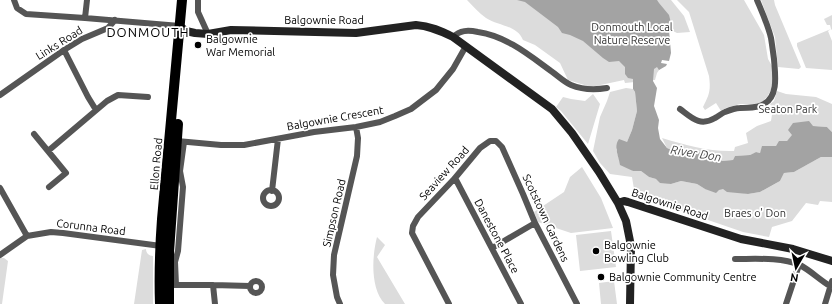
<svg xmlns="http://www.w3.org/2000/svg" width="832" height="304" viewBox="0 0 832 304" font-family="Ubuntu,sans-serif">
	<rect width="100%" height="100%" fill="#fff"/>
	<path fill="#dcdcdc" d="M 467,0 L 671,0 L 684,16 L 690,32 L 677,33 L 667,28 L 664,58 L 659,61 L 662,66 L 657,73 L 655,80 L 625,83 L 624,80 L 591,87 L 568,80 L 560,63 L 535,45 L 523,40 C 517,25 498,26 486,18 C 479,13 473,6 467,0 Z
		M 677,0 L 744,0 L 764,35 L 768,59 L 772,66 L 773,78 L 771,90 L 767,97 L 762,102 L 757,104 L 740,104 L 726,108 L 721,111 L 716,103 L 705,110 L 703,107 C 709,95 711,91 709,76 L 689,12 Z
		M 761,0 L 774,0 L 775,5 L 801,67 L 799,69 L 778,67 L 775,37 Z
		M 832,15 L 832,30 L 831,29 L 828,31 L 832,41 L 832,70 L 806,68 L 797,46 L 797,43 L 831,29 L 830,25 L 827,25 L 824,19 Z
		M 626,88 L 633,89 L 635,92 L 637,111 L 632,130 L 627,142 L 616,149 L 619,159 L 633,171 L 641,171 L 649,177 L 656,179 L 671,184 L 681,181 L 697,184 L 705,189 L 723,189 L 748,194 L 760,192 L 773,185 L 780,181 L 784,173 L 794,172 L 821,157 L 832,157 L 832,202 L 820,201 L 818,205 L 806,203 L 792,221 L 772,227 L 769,237 L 743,232 L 635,195 L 632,177 L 610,174 L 600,163 L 593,151 L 600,117 L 607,101 L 610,92 Z
		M 777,91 L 786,94 L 816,97 L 832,104 L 832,132 L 827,127 L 813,126 L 793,135 L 787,141 L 776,146 L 763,146 L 760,153 L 756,152 L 750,155 L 735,156 L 733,160 L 722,161 L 711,154 L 697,152 L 692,155 L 676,152 L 667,148 L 662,138 C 685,145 710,152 734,151 L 735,147 L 748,143 L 746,133 L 757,126 L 771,121 L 773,108 L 770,104 L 774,101 Z
		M 593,94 L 600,104 L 588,144 L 561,111 L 556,107 L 563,97 L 571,99 L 585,101 Z
		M 582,167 L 601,198 L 613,228 L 571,233 L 538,222 L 534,212 L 564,192 L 570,177 Z
		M 611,231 L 616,267 L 580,271 L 576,235 Z
		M 377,237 L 385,245 L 377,257 L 405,304 L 385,304 C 370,289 372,256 377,237 Z
		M 146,249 C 146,253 149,256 153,256 L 153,304 L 134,304 L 142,250 Z
		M 0,258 L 4,258 L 8,261 L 2,304 L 0,304 Z
		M 614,281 L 617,304 L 601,304 L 599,283 Z"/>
	<path fill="#a3a3a3" d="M 517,0 L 657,0 L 659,3 L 669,15 L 671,23 L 669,30 L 671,53 L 669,61 L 662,60 L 661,63 L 667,64 L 666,66 L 659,70 L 657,67 L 654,69 L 653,81 L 657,88 L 654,106 L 659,120 L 658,128 L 660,139 L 667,148 L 676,152 L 683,154 L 687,152 L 690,152 L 692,155 L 697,152 C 707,153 715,154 722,161 L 733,160 L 735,156 L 750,155 L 756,152 L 760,153 L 762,146 L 776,146 L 779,141 L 787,141 L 792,135 L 788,130 L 793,123 L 809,121 L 813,126 L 827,127 L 832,132 L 832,157 L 821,157 L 794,172 L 784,173 L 780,181 L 760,192 L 748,194 L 727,192 L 723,189 L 719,190 L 716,193 L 705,189 L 697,184 L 681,181 L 671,184 L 660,183 L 656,179 L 649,177 L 641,171 L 633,171 L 620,165 C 619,157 613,147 619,139 L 627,142 L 632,130 L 637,111 L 635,92 L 633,89 L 633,79 L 628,78 L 625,74 L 625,67 L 619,61 L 609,62 L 603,58 L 583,41 L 570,35 L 562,33 L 558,27 L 525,2 Z"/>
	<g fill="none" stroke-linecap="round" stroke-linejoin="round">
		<path stroke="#555" stroke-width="6" d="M 14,0 L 17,8 L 26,14 L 85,18 L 180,26
			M 198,0 L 198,12 L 208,34
			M 85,18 L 87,0
			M 453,37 C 460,30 468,30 478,32 C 506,36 529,55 551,71 C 557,75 564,82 571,85 C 583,90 595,90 607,88
			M 64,50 L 88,97 L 96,110
			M 0,95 L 64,50 L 82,39 L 108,28 L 115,20
			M 680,109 C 692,118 700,127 715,118 C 719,116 722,113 725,112 C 730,110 735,108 740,108 C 748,107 757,109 764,104 C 779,96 775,73 774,59 C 773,52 772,44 771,38 C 768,25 762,12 757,0
			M 34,134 L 66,173 L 49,187
			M 177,141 L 221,145 L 244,145 L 314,132 L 356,127 L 380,122 L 395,116 L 411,109 L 436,90 L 453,69 L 466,46
			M 48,151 L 107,101 L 118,95 L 148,97
			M 455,178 L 521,304
			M 0,188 L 27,236
			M263 198a8 8 0 1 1 16 0a8 8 0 1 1-16 0Z
			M 272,191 L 278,139
			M 492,248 L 535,223
			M 0,255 L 27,236 L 51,232 L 63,233 L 161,246
			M 735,259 C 756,259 780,257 800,265 C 811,271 820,280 830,286
			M250 287a6 6 0 1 1 12 0a6 6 0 1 1-12 0Z
			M 173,285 L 213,285 L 250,286
			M 176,285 L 175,262 L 178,251 L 183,187 L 180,171 L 184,142
			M 213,285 L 215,304
			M 340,304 L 337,297 L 333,275 L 334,255 L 357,156 L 358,138 L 356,127
			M 449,304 L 412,233 L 413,226 L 418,217 L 455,178 L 480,148 L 490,141 L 496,141 L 502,147 L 523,194 L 535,223 L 577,304
			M 786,304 L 799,265
			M 825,304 L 832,281"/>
		<path stroke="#222" stroke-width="8" d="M 180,26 L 186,31 L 195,33 L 208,34 L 231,30 L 356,33 L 416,25 C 430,26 441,31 453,37 L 552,109 L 572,133 L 599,172 L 618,203 L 626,221 L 631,246 L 630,304
			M 618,203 L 624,201 L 628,202 L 741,239 L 793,249 L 832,261"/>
		<path stroke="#000" stroke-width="10" d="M 160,304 C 159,276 160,247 162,219 L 182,0
			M 169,304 L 169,252 L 178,124"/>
	</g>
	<g fill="#000" stroke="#fff" stroke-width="1.5">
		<circle cx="198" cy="45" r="4"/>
		<circle cx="596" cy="251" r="4"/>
		<circle cx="601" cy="277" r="4"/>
	</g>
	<g text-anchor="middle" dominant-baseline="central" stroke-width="3.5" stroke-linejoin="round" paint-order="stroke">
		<g font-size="11" fill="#000" stroke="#fff">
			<text x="324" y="20">Balgownie Road</text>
			<text transform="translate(59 43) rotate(-32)">Links Road</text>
			<text transform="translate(335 118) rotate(-10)">Balgownie Crescent</text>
			<text transform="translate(156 164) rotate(-85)">Ellon Road</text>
			<text transform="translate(444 173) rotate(-48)">Seaview Road</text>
			<text transform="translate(670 204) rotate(18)">Balgownie Road</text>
			<text transform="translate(334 213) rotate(-77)">Simpson Road</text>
			<text transform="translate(546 218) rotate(65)">Scotstown Gardens</text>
			<text transform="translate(91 227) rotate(7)">Corunna Road</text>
			<text transform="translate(497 236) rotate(62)">Danestone Place</text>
		</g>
		<g font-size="11" fill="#333" stroke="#fff">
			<text x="632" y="27">Donmouth Local<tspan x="632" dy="13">Nature Reserve</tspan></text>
			<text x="788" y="109">Seaton Park</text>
			<text x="755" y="213">Braes o' Don</text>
		</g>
		<g font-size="11" fill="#000" stroke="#fff" text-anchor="start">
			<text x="206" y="39">Balgownie<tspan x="206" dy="13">War Memorial</tspan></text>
			<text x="604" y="245">Balgownie<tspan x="604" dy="13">Bowling Club</tspan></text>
			<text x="609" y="277">Balgownie Community Centre</text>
		</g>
		<g font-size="12" font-style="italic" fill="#444" stroke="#fff">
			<text transform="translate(696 153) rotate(9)">River Don</text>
		</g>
		<g font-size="13" letter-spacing="1" fill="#000" stroke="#fff">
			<text x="148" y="32">DONMOUTH</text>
		</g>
	</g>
	<g transform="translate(796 268) rotate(189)" stroke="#ffffff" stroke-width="3" paint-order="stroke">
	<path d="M0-3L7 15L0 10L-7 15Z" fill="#000000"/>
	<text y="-6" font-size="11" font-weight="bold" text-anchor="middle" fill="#000000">N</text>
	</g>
</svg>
